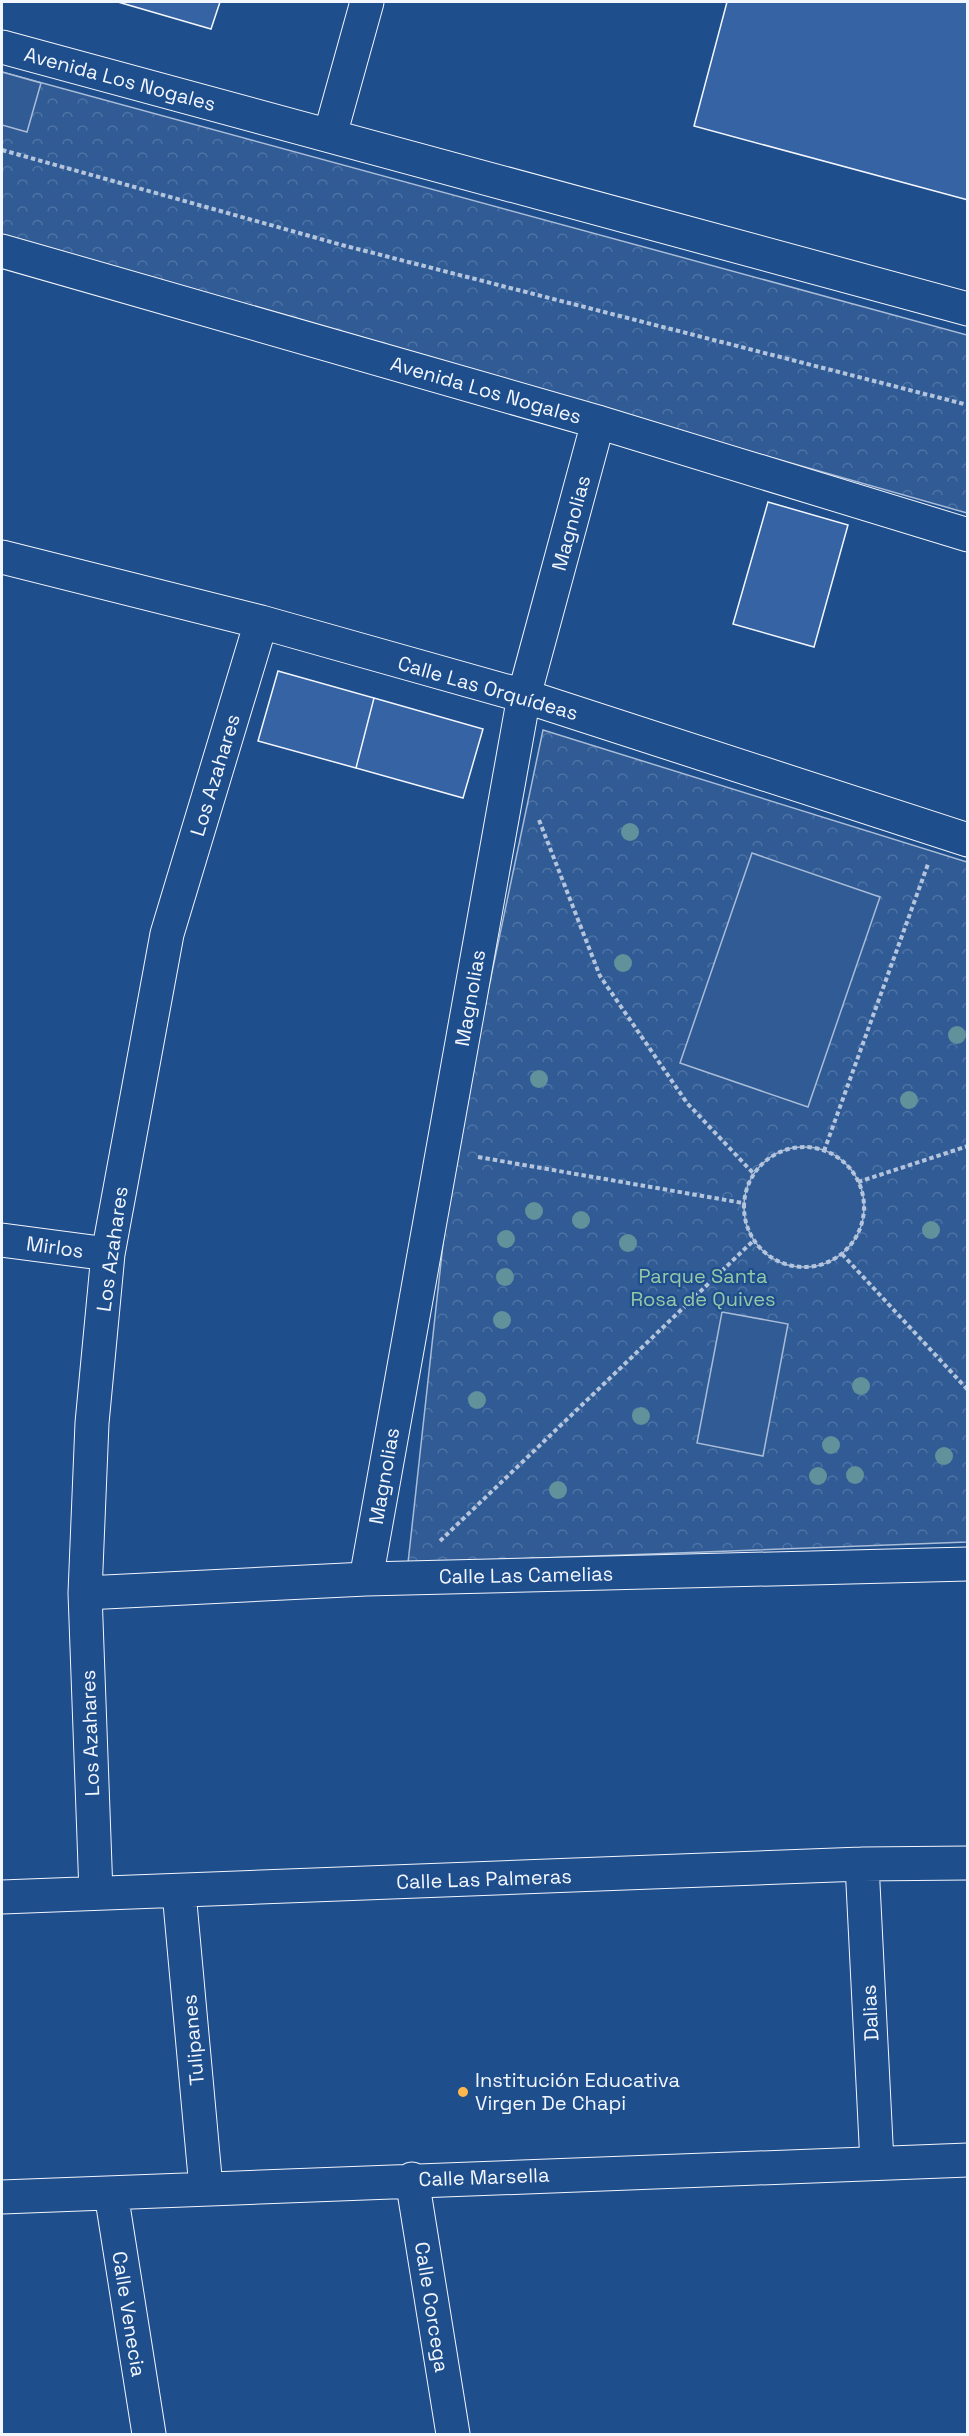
<svg xmlns="http://www.w3.org/2000/svg" width="969" height="2436" viewBox="0 0 969 2436" font-family="'Space Grotesk',sans-serif">
	<defs>
		<pattern id="forest-crowns" width="20" height="18" patternUnits="userSpaceOnUse" patternTransform="scale(1.5)"><rect width="20" height="18" fill="#305b95"/><path d="M2 6a3 3 0 1 1 6 0M12 15a3 3 0 1 1 6 0" fill="none" stroke="#4e73a5"/></pattern>
	</defs>
	<rect width="100%" height="100%" fill="#1f4e8c"/>
	<path fill="url(#forest-crowns)" stroke="#a8bbd7" stroke-width="1.5" d="M 2,72 L 967,335 L 967,513 L 2,239 Z
		M 543,730 L 967,862 L 967,1542 L 408,1563 L 452,1162 Z"/>
	<path fill="#305b95" stroke="#a8bbd7" stroke-width="1.5" d="M 2,72 L 41,83 L 27,132 L 2,125 Z
		M 752,853 L 880,897 L 808,1107 L 680,1063 Z
		M744 1207a60 60 0 1 1 120 0a60 60 0 1 1-120 0Z
		M 722,1312 L 788,1324 L 763,1456 L 697,1443 Z"/>
	<path fill="#3563a3" stroke="#f2f6ff" stroke-width="1.5" d="M 118,2 L 220,2 L 211,29 Z
		M 727,2 L 968,2 L 968,200 L 694,126 Z
		M 768,502 L 848,525 L 814,647 L 733,624 Z
		M 278,671 L 374,698 L 356,768 L 258,741 Z
		M 374,698 L 483,729 L 463,798 L 356,768 Z"/>
	<g fill="none" stroke-linecap="round" stroke-linejoin="round">
		<g stroke="#f2f6ff" stroke-width="35">
			<path id="minor" d="M 2,47 L 968,309
				M 330,135 L 367,2
				M 2,251 L 598,422 L 968,535
				M 2,557 L 261,622 L 524,696 L 968,840
				M 2,1240 L 108,1254
				M 366,1579 L 524,696 L 598,422
				M 85,1593 L 366,1579 L 968,1564
				M 862,1864 L 877,2163
				M 179,1892 L 206,2188
				M 96,1893 L 85,1593 L 92,1423 L 108,1254 L 167,934 L 261,622
				M 2,1897 L 862,1864 L 968,1863
				M 412,2179 L 453,2434
				M 111,2193 L 149,2434
				M 2,2197 L 968,2160"/>
		</g>
		<path stroke="#b3c4dc" stroke-width="4" stroke-dasharray="4.5 3" stroke-linecap="butt" d="M 2,150 L 342,245 L 968,405
			M 539,820 L 600,976 L 687,1103 L 754,1174
			M744 1207a60 60 0 1 1 120 0a60 60 0 1 1-120 0Z
			M 824,1151 L 928,864
			M 478,1157 L 743,1203
			M 858,1182 L 968,1146
			M 842,1254 L 968,1390
			M 440,1541 L 753,1241"/>
		<use href="#minor" stroke="#1f4e8c" stroke-width="33"/>
	</g>
	<g fill="#61919a">
		<circle cx="630" cy="832" r="9"/>
		<circle cx="623" cy="963" r="9"/>
		<circle cx="957" cy="1035" r="9"/>
		<circle cx="539" cy="1079" r="9"/>
		<circle cx="909" cy="1100" r="9"/>
		<circle cx="534" cy="1211" r="9"/>
		<circle cx="581" cy="1220" r="9"/>
		<circle cx="931" cy="1230" r="9"/>
		<circle cx="506" cy="1239" r="9"/>
		<circle cx="628" cy="1243" r="9"/>
		<circle cx="505" cy="1277" r="9"/>
		<circle cx="502" cy="1320" r="9"/>
		<circle cx="861" cy="1386" r="9"/>
		<circle cx="477" cy="1400" r="9"/>
		<circle cx="641" cy="1416" r="9"/>
		<circle cx="831" cy="1445" r="9"/>
		<circle cx="944" cy="1456" r="9"/>
		<circle cx="855" cy="1475" r="9"/>
		<circle cx="818" cy="1476" r="9"/>
		<circle cx="558" cy="1490" r="9"/>
	</g>
	<circle fill="#ffb74d" stroke="#1f4e8c" stroke-width="2" cx="463" cy="2092" r="6"/>
	<g text-anchor="middle" dominant-baseline="central" stroke-width="4.5" stroke-linejoin="round" paint-order="stroke">
		<g font-size="20" fill="#f2f6ff" stroke="#1f4e8c">
			<text transform="translate(120 79) rotate(15)">Avenida Los Nogales</text>
			<text transform="translate(486 390) rotate(16)">Avenida Los Nogales</text>
			<text transform="translate(571 523) rotate(-75)">Magnolias</text>
			<text transform="translate(488 688) rotate(16)">Calle Las Orquídeas</text>
			<text transform="translate(215 775) rotate(-73)">Los Azahares</text>
			<text transform="translate(470 998) rotate(-80)">Magnolias</text>
			<text transform="translate(55 1247) rotate(8)">Mirlos</text>
			<text transform="translate(112 1249) rotate(-82)">Los Azahares</text>
			<text transform="translate(384 1476) rotate(-80)">Magnolias</text>
			<text transform="translate(526 1575) rotate(-1)">Calle Las Camelias</text>
			<text transform="translate(90 1733) rotate(-92)">Los Azahares</text>
			<text transform="translate(484 1879) rotate(-2)">Calle Las Palmeras</text>
			<text transform="translate(870 2013) rotate(-93)">Dalias</text>
			<text transform="translate(193 2040) rotate(-95)">Tulipanes</text>
			<text transform="translate(484 2177) rotate(-2)">Calle Marsella</text>
			<text transform="translate(432 2307) rotate(81)">Calle Corcega</text>
			<text transform="translate(129 2314) rotate(81)">Calle Venecia</text>
		</g>
		<g font-size="20" fill="#97c8a6" stroke="#1f4e8c">
			<text x="703" y="1276">Parque Santa<tspan x="703" dy="23">Rosa de Quives</tspan></text>
		</g>
		<g font-size="20" fill="#f2f6ff" stroke="#1f4e8c" text-anchor="start">
			<text x="475" y="2080">Institución Educativa<tspan x="475" dy="23">Virgen De Chapi</tspan></text>
		</g>
	</g>
	<rect width="969" height="2436" fill="none" stroke="#f2f6ff" stroke-width="6"/>
</svg>
